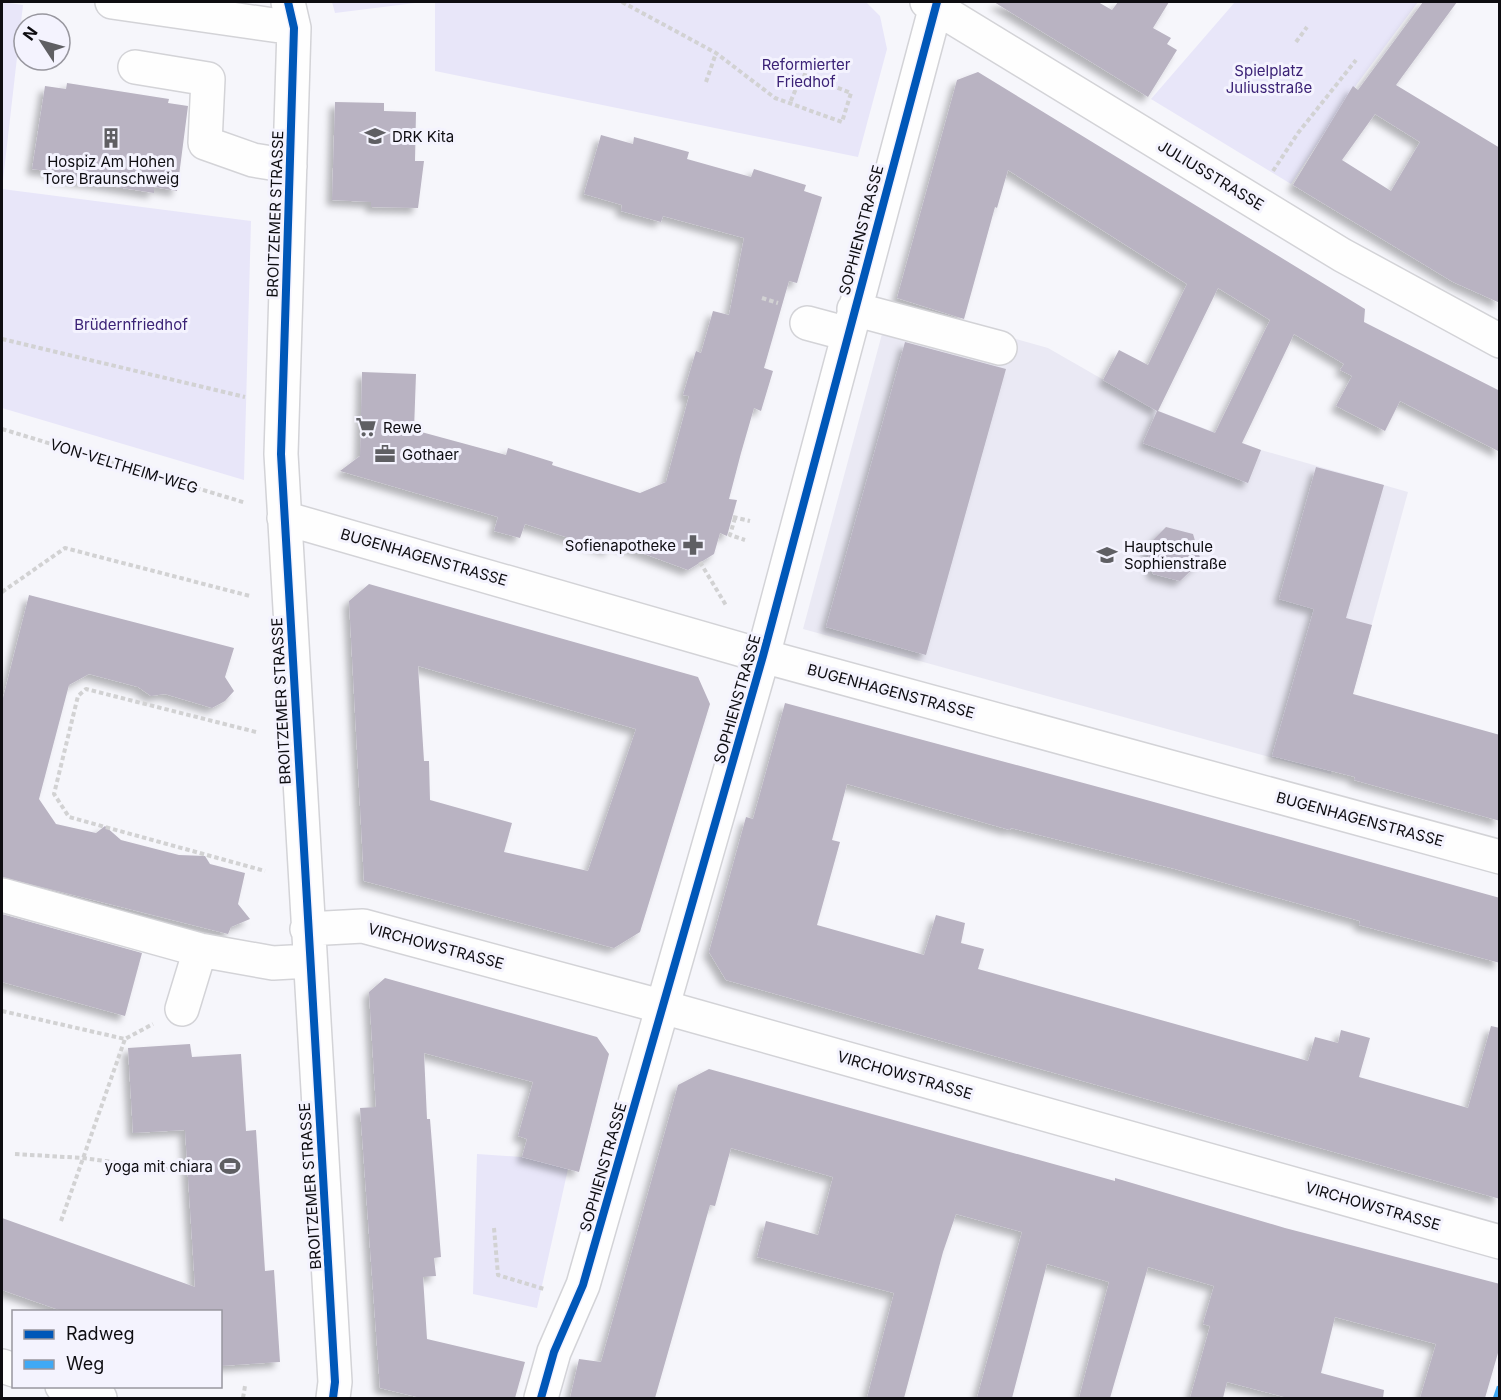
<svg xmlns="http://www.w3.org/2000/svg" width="1501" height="1400" viewBox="0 0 1501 1400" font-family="Inter,sans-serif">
	<defs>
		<filter id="shadow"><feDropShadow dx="-5.5" dy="5.5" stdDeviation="3" flood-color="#0004"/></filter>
	</defs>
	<rect width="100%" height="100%" fill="#f6f6fb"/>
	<path fill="#eae9f4" d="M 890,304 L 1048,348 L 1156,410 L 1261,450 L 1408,492 L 1331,774 L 803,629 Z"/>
	<path fill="#e8e6f9" d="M 2,2 L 23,5 L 2,189 L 251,221 L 244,480 L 2,408 Z
		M 332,2 L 423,2 L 335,13 Z
		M 435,2 L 866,2 L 880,16 L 887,49 L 858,157 L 435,71 Z
		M 1235,2 L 1418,2 L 1357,84 L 1291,184 L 1151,99 Z
		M 477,1154 L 522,1157 L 568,1169 L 537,1308 L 473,1294 Z"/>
	<path fill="#b9b3c2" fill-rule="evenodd" filter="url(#shadow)" d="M 994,2 L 1098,2 L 1112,10 L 1118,2 L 1169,2 L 1153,28 L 1171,38 L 1167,44 L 1177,50 L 1148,97 Z
		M 1423,2 L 1457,2 L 1396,85 L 1500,148 L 1500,303 L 1453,282 L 1293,185 L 1353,86 L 1358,90 ZM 1375,114 L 1420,142 L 1391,191 L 1342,160 Z
		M 978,72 L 1365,309 L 1364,322 L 1500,391 L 1500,452 L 1400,401 L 1385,431 L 1336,406 L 1352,376 L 1340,370 L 1344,364 L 1294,334 L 1242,443 L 1261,450 L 1248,483 L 1143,443 L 1157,411 L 1103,380 L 1119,350 L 1148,365 L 1187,284 L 1008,170 L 997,208 L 995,207 L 964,319 L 897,298 L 957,80 ZM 1218,288 L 1270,320 L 1215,433 L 1158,411 Z
		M 67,83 L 169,99 L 168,103 L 188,106 L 177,191 L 154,187 L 154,193 L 53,177 L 54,172 L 32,169 L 45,86 L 66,89 Z
		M 335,102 L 384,103 L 384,111 L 416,112 L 415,161 L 424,161 L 418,208 L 371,207 L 371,202 L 332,200 Z
		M 601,135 L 633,144 L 634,137 L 689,152 L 687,159 L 751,177 L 754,169 L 806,185 L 804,191 L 822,197 L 797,283 L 789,281 L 764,368 L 773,371 L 761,411 L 754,408 L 741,453 L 729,499 L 737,500 L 727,536 L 720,533 L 714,554 L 688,570 L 612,542 L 610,551 L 525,524 L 520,538 L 494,531 L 498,517 L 340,471 L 360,456 L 362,372 L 416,374 L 414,430 L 506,455 L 508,448 L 553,462 L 552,465 L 640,493 L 666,482 L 689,396 L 683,395 L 696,351 L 701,353 L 713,311 L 729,315 L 744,238 L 663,216 L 661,222 L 621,211 L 622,205 L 584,194 Z
		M 905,342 L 1006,369 L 926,655 L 826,627 Z
		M 1316,467 L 1384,485 L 1346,618 L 1372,625 L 1353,694 L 1500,735 L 1500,821 L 1354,780 L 1355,777 L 1272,756 L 1314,609 L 1279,599 Z
		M 1166,527 L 1193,534 L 1201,561 L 1180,581 L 1153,574 L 1146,547 Z
		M 369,584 L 698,677 L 710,704 L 640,932 L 614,948 L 364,881 L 349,601 ZM 418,666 L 636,729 L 588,871 L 504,852 L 512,823 L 430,800 L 429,761 L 424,761 Z
		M 29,595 L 234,648 L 225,677 L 234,691 L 225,701 L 212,708 L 165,694 L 151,696 L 138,687 L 89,674 L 69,685 L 39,799 L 56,824 L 96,833 L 105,826 L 121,840 L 179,855 L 205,856 L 210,864 L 245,873 L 238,904 L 250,919 L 231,927 L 228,934 L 2,877 L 2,702 Z
		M 785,703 L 1143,799 L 1500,898 L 1500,963 L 1359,925 L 1360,921 L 1175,869 L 1011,828 L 1010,830 L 847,784 L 832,840 L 840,842 L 817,925 L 924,955 L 936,915 L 965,923 L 961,943 L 984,949 L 978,969 L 1308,1061 L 1315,1037 L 1338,1043 L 1341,1030 L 1370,1038 L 1359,1077 L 1468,1108 L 1491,1026 L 1500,1028 L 1500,1199 L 726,980 L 709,952 L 746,817 L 753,819 Z
		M 2,914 L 142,953 L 125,1016 L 2,982 Z
		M 385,978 L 597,1037 L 609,1054 L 579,1172 L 522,1157 L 527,1139 L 518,1136 L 533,1082 L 424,1053 L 427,1119 L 430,1119 L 441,1257 L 434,1258 L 436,1276 L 423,1277 L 427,1339 L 525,1362 L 515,1398 L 421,1398 L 380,1388 L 360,1108 L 376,1107 L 369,992 Z
		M 190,1044 L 192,1057 L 241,1054 L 246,1131 L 256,1130 L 265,1271 L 274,1270 L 280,1362 L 220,1366 L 220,1311 L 62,1311 L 2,1290 L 2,1218 L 195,1287 L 185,1130 L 133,1133 L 128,1048 Z
		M 709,1069 L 1115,1181 L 1115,1178 L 1285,1228 L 1500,1284 L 1500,1346 L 1485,1398 L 1420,1398 L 1436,1344 L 1335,1317 L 1321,1373 L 1384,1390 L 1383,1398 L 1288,1398 L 1227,1382 L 1223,1398 L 1190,1398 L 1210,1326 L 1203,1324 L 1214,1286 L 1148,1267 L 1110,1398 L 1079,1398 L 1109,1282 L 1047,1264 L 1012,1398 L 977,1398 L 1022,1232 L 956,1214 L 943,1252 L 904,1398 L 867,1398 L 894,1293 L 757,1257 L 766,1221 L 818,1235 L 833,1177 L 731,1148 L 715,1206 L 710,1205 L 655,1398 L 570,1398 L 579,1359 L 601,1362 L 678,1085 Z"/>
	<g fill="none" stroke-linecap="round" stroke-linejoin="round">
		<g stroke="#d3d3d7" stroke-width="36">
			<path id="minor" d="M 112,2 L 294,28
				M 288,2 L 294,28 L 281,454 L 335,1382 L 333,1398
				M 927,2 L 1342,255 L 1500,341
				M 135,67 L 208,79 L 205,143 L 253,160 L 290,166
				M 854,309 L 1000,348
				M 807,323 L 848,334
				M 284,518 L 763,656 L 1500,857
				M 2,895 L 200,950 L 273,963 L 310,961
				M 307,929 L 363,926 L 645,1002 L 1500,1242
				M 182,1009 L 200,950
				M 541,1398 L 554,1352 L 583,1285 L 763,656 L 937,2"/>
		</g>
		<g stroke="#d3d3d7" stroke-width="36">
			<path id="major" d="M 2,1366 L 14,1370
				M 62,1386 L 100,1398"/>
		</g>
		<path stroke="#d2d2d3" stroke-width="4" stroke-dasharray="4.5 3" stroke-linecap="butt" d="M 622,2 L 716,53 L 775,98 L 842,122 L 851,93 L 802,74 L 790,103
			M 1296,42 L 1307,27
			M 706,82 L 716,53
			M 1273,171 L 1298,133 L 1356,60
			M 762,298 L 778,303
			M 2,339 L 245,397
			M 2,429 L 246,503
			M 733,517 L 750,521
			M 735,518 L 730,535 L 745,540
			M 700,562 L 727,607
			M 2,592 L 65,548 L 250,596
			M 256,732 L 86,689 L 78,696 L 54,794 L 69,817 L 265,871
			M 2,1011 L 125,1039 L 153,1024
			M 15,1154 L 83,1158 L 188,1172
			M 61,1221 L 125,1039
			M 494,1228 L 498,1275 L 544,1289
			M 243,1398 L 245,1386"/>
		<use href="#minor" stroke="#fefefe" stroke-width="33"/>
		<use href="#major" stroke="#fefefe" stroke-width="33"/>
		<path stroke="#3fa9f5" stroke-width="6" stroke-dasharray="12 6" stroke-linecap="butt" d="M 1496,1398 L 1500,1386"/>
		<g stroke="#f4f3fe" stroke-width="11">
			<path id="cycleway" d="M 288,2 L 294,28 L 281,454 L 335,1382 L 333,1398
				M 541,1398 L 554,1352 L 583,1285 L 763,656 L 937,2"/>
		</g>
		<use href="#cycleway" stroke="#0057b8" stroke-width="8"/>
	</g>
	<defs>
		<g id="school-bare" transform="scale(1.62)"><path d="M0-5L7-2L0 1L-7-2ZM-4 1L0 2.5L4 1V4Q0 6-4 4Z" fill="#5f5f63" stroke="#f4f3fe" stroke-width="2.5" paint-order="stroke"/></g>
		<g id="building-bare" transform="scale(1.62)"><path d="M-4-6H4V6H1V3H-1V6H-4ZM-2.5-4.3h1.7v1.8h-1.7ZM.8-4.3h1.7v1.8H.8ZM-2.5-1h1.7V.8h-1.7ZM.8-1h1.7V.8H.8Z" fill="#5f5f63" stroke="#f4f3fe" stroke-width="2.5" paint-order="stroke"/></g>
		<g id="supermarket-bare" transform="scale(1.62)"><path d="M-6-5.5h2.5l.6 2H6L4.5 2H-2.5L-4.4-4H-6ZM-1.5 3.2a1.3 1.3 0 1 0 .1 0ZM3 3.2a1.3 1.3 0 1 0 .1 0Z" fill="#5f5f63" stroke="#f4f3fe" stroke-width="2.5" paint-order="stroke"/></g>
		<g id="office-bare" transform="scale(1.62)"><path d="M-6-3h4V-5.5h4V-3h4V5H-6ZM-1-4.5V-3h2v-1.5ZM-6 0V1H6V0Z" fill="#5f5f63" stroke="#f4f3fe" stroke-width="2.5" paint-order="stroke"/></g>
		<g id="pharmacy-bare" transform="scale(1.62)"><path d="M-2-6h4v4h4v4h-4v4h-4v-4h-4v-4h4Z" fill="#5f5f63" stroke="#f4f3fe" stroke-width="2.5" paint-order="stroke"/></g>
		<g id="stadium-bare" transform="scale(1.62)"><path d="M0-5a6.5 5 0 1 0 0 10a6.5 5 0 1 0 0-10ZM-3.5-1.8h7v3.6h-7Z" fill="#5f5f63" stroke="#f4f3fe" stroke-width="2.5" paint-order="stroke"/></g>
	</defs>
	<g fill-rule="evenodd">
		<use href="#school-bare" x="375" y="136"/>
		<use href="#building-bare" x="111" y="138"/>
		<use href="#supermarket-bare" x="366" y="427"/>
		<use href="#office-bare" x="385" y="454"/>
		<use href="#pharmacy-bare" x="693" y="545"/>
		<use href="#school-bare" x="1107" y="555"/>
		<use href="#stadium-bare" x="230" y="1166"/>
	</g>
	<g text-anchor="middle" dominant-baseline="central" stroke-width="6" stroke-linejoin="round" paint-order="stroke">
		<g font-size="15" fill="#3b2276" stroke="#f4f3fe">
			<text x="806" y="64">Reformierter<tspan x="806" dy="17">Friedhof</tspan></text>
			<text x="1269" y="70">Spielplatz<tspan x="1269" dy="17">Juliusstraße</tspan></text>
			<text x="131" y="324">Brüdernfriedhof</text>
		</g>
		<g font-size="15" fill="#0e0d11" stroke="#f4f3fe" text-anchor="start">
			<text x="392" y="136">DRK Kita</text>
			<text x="111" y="161" text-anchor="middle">Hospiz Am Hohen<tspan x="111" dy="17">Tore Braunschweig</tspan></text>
			<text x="383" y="427">Rewe</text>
			<text x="402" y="454">Gothaer</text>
			<text x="676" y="545" text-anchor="end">Sofienapotheke</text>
			<text x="1124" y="546">Hauptschule<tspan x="1124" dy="17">Sophienstraße</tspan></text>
			<text x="213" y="1166" text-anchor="end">yoga mit chiara</text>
		</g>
		<g font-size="15" fill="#0e0d11" stroke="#f4f3fe">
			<text transform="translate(1211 175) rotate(31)">JULIUSSTRASSE</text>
			<text transform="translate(275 214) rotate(-88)">BROITZEMER STRASSE</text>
			<text transform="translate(861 230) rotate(-75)">SOPHIENSTRASSE</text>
			<text transform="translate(124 466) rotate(17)">VON-VELTHEIM-WEG</text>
			<text transform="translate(424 557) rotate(16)">BUGENHAGENSTRASSE</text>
			<text transform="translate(891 691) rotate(15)">BUGENHAGENSTRASSE</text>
			<text transform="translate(737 699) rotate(-74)">SOPHIENSTRASSE</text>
			<text transform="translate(281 701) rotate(-93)">BROITZEMER STRASSE</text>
			<text transform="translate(1360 819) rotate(15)">BUGENHAGENSTRASSE</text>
			<text transform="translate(436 946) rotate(15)">VIRCHOWSTRASSE</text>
			<text transform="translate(905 1075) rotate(16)">VIRCHOWSTRASSE</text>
			<text transform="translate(603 1167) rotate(-74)">SOPHIENSTRASSE</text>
			<text transform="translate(310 1186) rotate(-94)">BROITZEMER STRASSE</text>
			<text transform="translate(1373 1206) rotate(16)">VIRCHOWSTRASSE</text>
		</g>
	</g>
	<rect width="1501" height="1400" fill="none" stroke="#0e0d11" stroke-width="6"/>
	<rect x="12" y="1310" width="210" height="78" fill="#f4f3fe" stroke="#98979f" stroke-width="1.5"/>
	<rect x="24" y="1330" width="30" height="9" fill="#0057b8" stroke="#98979f" stroke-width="1.5"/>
	<text x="66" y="1340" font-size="18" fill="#0e0d11">Radweg</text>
	<rect x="24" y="1360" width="30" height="9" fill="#3fa9f5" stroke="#98979f" stroke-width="1.5"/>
	<text x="66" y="1370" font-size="18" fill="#0e0d11">Weg</text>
	<g transform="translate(42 42) rotate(306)"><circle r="28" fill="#f4f3fe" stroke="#98979f" stroke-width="1.5"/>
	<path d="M0-4.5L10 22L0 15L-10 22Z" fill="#5f5f63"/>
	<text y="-9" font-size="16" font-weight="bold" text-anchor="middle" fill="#0e0d11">N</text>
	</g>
</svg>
